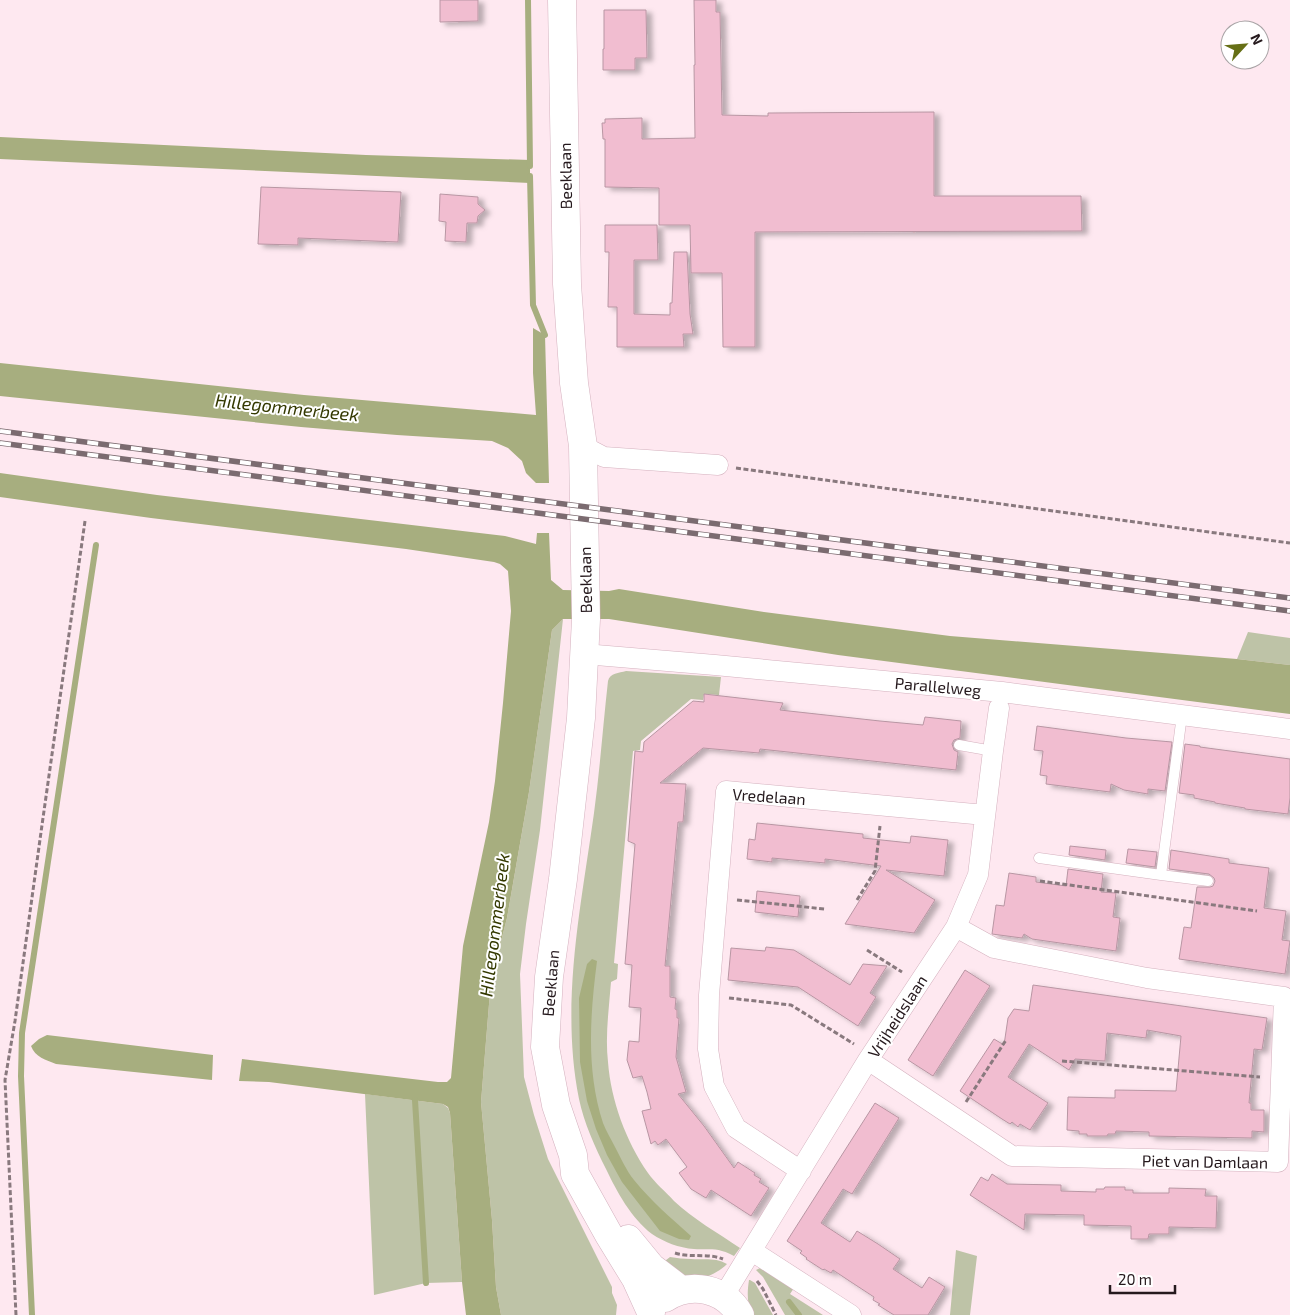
<svg xmlns="http://www.w3.org/2000/svg" width="1290" height="1315" viewBox="0 0 1290 1315" font-family="'Exo 2',sans-serif">
	<defs>
		<filter id="shadow"><feDropShadow dx="5.5" dy="3" stdDeviation="2.5" flood-color="#0004"/></filter>
	</defs>
	<rect width="100%" height="100%" fill="#fee8f0"/>
	<path fill="#bec3a7" d="M 563,619 L 540,830 L 526,924 L 520,974 L 524,1077 L 534,1115 L 548,1159 L 612,1287 L 612,1293 L 617,1305 L 616,1315 L 501,1315 L 496,1287 L 492,1220 L 481,1102 L 491,980 L 507,918 L 529,792 L 552,630 Z
		M 1248,632 L 1290,638 L 1290,665 L 1237,659 Z
		M 626,671 L 721,677 L 719,695 L 704,694 L 703,700 L 691,699 L 641,741 L 640,750 L 633,751 L 614,963 L 618,964 L 617,979 L 611,982 C 609,1008 605,1036 608,1062 C 611,1101 626,1141 648,1173 C 655,1183 666,1192 674,1201 C 693,1219 718,1233 740,1248 L 734,1256 C 717,1247 712,1250 694,1249 C 679,1248 664,1242 652,1234 C 631,1218 617,1192 606,1169 C 595,1147 584,1123 579,1099 C 560,1004 581,907 594,813 C 600,769 603,725 608,681 C 610,673 619,673 626,671 Z
		M 365,1094 L 443,1104 L 448,1108 L 450,1113 L 462,1282 L 426,1283 L 374,1295 Z
		M 956,1250 L 977,1256 L 970,1315 L 950,1315 Z
		M 670,1257 C 677,1258 684,1259 691,1259 C 703,1260 716,1257 727,1264 C 717,1274 699,1282 686,1277 C 677,1274 669,1268 661,1264 Z
		M 760,1268 L 764,1269 L 794,1288 L 790,1294 L 823,1315 L 785,1315 L 763,1277 L 756,1270 Z
		M 749,1280 L 750,1280 L 755,1283 L 773,1315 L 752,1315 C 747,1303 747,1293 749,1280 Z"/>
	<path fill="#a7ae7f" d="M 0,137 L 366,155 L 530,160 L 530,183 L 0,159 Z
		M 533,328 L 545,335 L 549,483 L 536,483 L 526,473 L 522,461 L 508,448 L 492,441 L 397,435 L 301,427 L 0,396 L 0,363 L 304,395 L 536,415 L 533,373 Z
		M 0,473 L 157,495 L 505,536 L 536,544 L 537,533 L 549,533 L 551,580 L 563,590 L 609,591 L 619,589 L 764,612 L 950,636 L 1237,659 L 1290,665 L 1290,714 L 838,655 L 609,619 L 563,619 L 552,630 L 529,792 L 507,918 L 491,980 L 481,1102 L 492,1220 L 496,1287 L 501,1315 L 466,1315 L 462,1282 L 450,1113 L 448,1107 L 443,1104 L 269,1082 L 239,1081 L 242,1059 L 438,1082 L 447,1082 L 451,1078 L 463,946 L 489,822 L 495,781 L 503,703 L 511,611 L 508,571 L 500,564 L 494,562 L 406,549 L 151,518 L 0,497 Z
		M 592,959 L 597,961 C 590,1015 586,1071 603,1123 C 606,1131 611,1139 615,1147 C 621,1158 626,1170 634,1180 C 651,1201 671,1218 691,1236 L 689,1240 L 679,1239 L 660,1231 L 622,1182 L 607,1155 L 596,1129 L 587,1101 L 580,1062 L 579,998 L 587,964 Z
		M 47,1035 L 213,1055 L 212,1080 L 56,1064 C 46,1060 35,1057 31,1046 L 39,1039 Z"/>
	<g fill="none" stroke-linecap="round" stroke-linejoin="round">
		<path stroke="#a7ae7f" stroke-width="6" d="M 528,0 L 530,166
			M 530,176 L 533,305 L 545,335
			M 415,1100 L 426,1283
			M 789,1302 L 799,1315
			M 32,1315 L 21,1076 L 22,1033 L 96,545"/>
	</g>
	<path fill="#f1bdd0" stroke="#b896a3" filter="url(#shadow)" d="M 440,0 L 478,0 L 478,21 L 440,22 Z
		M 694,0 L 716,0 L 716,12 L 720,12 L 722,115 L 768,116 L 768,113 L 934,112 L 934,196 L 1081,196 L 1082,231 L 755,232 L 755,347 L 723,347 L 722,273 L 691,273 L 690,225 L 659,225 L 659,188 L 605,187 L 605,139 L 603,139 L 602,123 L 605,123 L 605,119 L 642,118 L 642,139 L 695,138 L 694,65 L 695,65 Z
		M 604,10 L 646,10 L 647,58 L 635,58 L 635,70 L 603,70 L 603,49 L 604,49 Z
		M 261,187 L 401,192 L 398,242 L 298,238 L 298,245 L 258,244 Z
		M 440,194 L 478,197 L 478,204 L 485,210 L 478,216 L 477,223 L 467,223 L 466,242 L 445,241 L 446,222 L 439,221 Z
		M 605,225 L 657,225 L 658,260 L 634,260 L 634,314 L 670,315 L 670,303 L 672,303 L 674,252 L 687,252 L 690,314 L 693,334 L 683,334 L 684,347 L 617,347 L 617,307 L 608,307 L 609,252 L 605,252 Z
		M 704,694 L 783,703 L 780,710 L 880,721 L 923,725 L 925,717 L 961,721 L 960,738 L 954,740 L 952,744 L 954,750 L 958,752 L 956,770 L 760,749 L 759,753 L 703,748 L 660,783 L 686,784 L 683,822 L 678,822 L 665,966 L 670,966 L 670,997 L 676,998 L 675,1009 L 677,1010 L 677,1018 L 679,1018 L 676,1057 L 686,1092 L 678,1094 L 704,1126 L 734,1168 L 738,1162 L 755,1173 L 754,1175 L 761,1179 L 759,1182 L 769,1188 L 751,1216 L 711,1190 L 706,1198 L 691,1189 L 679,1173 L 687,1167 L 666,1139 L 658,1145 L 655,1141 L 651,1144 L 642,1111 L 651,1109 L 647,1092 L 642,1076 L 633,1078 L 627,1060 L 629,1041 L 639,1042 L 641,1008 L 629,1007 L 632,965 L 625,964 L 635,844 L 628,841 L 635,751 L 643,752 L 644,742 L 693,701 L 704,702 Z
		M 1037,726 L 1126,738 L 1172,742 L 1165,791 L 1148,789 L 1148,794 L 1124,790 L 1111,784 L 1110,792 L 1046,784 L 1047,776 L 1040,775 L 1043,751 L 1034,750 Z
		M 1185,744 L 1200,746 L 1200,747 L 1290,759 L 1290,798 L 1288,814 L 1245,809 L 1245,808 L 1215,803 L 1215,802 L 1194,798 L 1194,795 L 1179,793 Z
		M 757,823 L 863,834 L 863,838 L 910,843 L 911,836 L 948,840 L 944,876 L 886,870 L 935,900 L 914,933 L 845,924 L 881,866 L 825,859 L 825,863 L 772,858 L 772,862 L 747,859 L 749,839 L 755,840 Z
		M 1070,846 L 1106,850 L 1105,860 L 1069,855 Z
		M 1128,849 L 1157,852 L 1155,867 L 1126,863 Z
		M 1171,850 L 1229,859 L 1229,863 L 1269,868 L 1264,908 L 1286,911 L 1282,940 L 1290,941 L 1285,974 L 1179,959 L 1184,927 L 1191,928 L 1197,887 L 1210,887 L 1213,886 L 1215,881 L 1214,878 L 1209,874 L 1169,869 Z
		M 1068,869 L 1103,874 L 1101,892 L 1116,893 L 1113,917 L 1120,918 L 1116,951 L 1032,939 L 1024,934 L 1022,938 L 992,934 L 996,905 L 1004,906 L 1009,873 L 1036,877 L 1036,882 L 1066,886 Z
		M 757,891 L 800,896 L 798,917 L 755,912 Z
		M 766,947 L 794,950 L 850,985 L 863,964 L 887,966 L 870,993 L 876,997 L 858,1026 L 798,987 L 728,980 L 731,948 L 765,951 Z
		M 965,970 L 990,986 L 933,1076 L 908,1060 Z
		M 1033,985 L 1267,1018 L 1262,1050 L 1254,1049 L 1249,1103 L 1251,1103 L 1251,1110 L 1264,1110 L 1264,1132 L 1252,1131 L 1252,1138 L 1149,1136 L 1149,1132 L 1116,1131 L 1115,1134 L 1108,1134 L 1107,1136 L 1087,1136 L 1087,1134 L 1079,1134 L 1079,1131 L 1067,1130 L 1068,1097 L 1115,1098 L 1115,1090 L 1176,1091 L 1181,1036 L 1147,1030 L 1146,1038 L 1107,1033 L 1105,1061 L 1075,1059 L 1069,1070 L 1029,1044 L 1008,1077 L 1048,1103 L 1030,1130 L 1020,1124 L 1018,1127 L 1012,1122 L 1010,1124 L 1002,1119 L 960,1091 L 994,1039 L 1004,1045 L 1008,1018 L 1014,1009 L 1029,1011 Z
		M 875,1103 L 899,1118 L 852,1194 L 843,1189 L 821,1223 L 850,1242 L 857,1231 L 878,1244 L 900,1259 L 893,1269 L 922,1288 L 929,1277 L 945,1287 L 928,1315 L 894,1315 L 878,1305 L 880,1304 L 873,1300 L 874,1297 L 851,1282 L 833,1270 L 831,1273 L 824,1269 L 823,1270 L 806,1259 L 807,1258 L 800,1253 L 802,1251 L 787,1241 Z
		M 992,1174 L 1007,1184 L 1061,1185 L 1061,1191 L 1096,1192 L 1096,1189 L 1104,1189 L 1105,1187 L 1125,1187 L 1125,1190 L 1133,1190 L 1133,1193 L 1169,1193 L 1169,1188 L 1206,1189 L 1205,1196 L 1217,1196 L 1216,1228 L 1169,1227 L 1169,1234 L 1149,1234 L 1148,1239 L 1131,1239 L 1131,1226 L 1084,1225 L 1084,1215 L 1025,1214 L 1024,1230 L 970,1195 L 981,1177 L 988,1181 Z"/>
	<g fill="none" stroke-linecap="round" stroke-linejoin="round">
		<g stroke="#d4b1be" stroke-width="11">
			<path id="service" d="M 1182,715 L 1161,875 L 1208,881
				M 959,745 L 993,751
				M 1039,858 L 1161,875"/>
		</g>
		<g stroke="#d4b1be" stroke-width="21">
			<path id="minor" d="M 583,446 L 604,457 L 718,465
				M 584,654 L 715,665 L 1002,692 L 1290,729
				M 868,1060 L 1012,1156 L 1278,1162 L 1284,997 L 1147,978 L 994,948 L 956,927
				M 801,1171 L 736,1128 L 714,1086 L 708,1049 L 709,995 L 726,791 L 985,815
				M 752,1251 L 851,1315
				M 723,1297 L 868,1060 L 956,927 L 978,875 L 993,751 L 999,708"/>
		</g>
		<g stroke="#d4b1be" stroke-width="29">
			<path id="secondary" d="M 562,0 L 567,284 L 574,383 L 583,446 L 586,619 L 581,718 L 563,879 L 549,977 L 545,1047 L 556,1105 L 573,1155 L 575,1174 L 609,1235 L 636,1279 L 651,1312
				M 628,1239 L 651,1267 L 681,1290
				M 665,1298 C 691,1281 725,1288 740,1315"/>
		</g>
		<path stroke="#89797e" stroke-width="3" stroke-dasharray="5 2.5" stroke-linecap="butt" d="M 736,468 L 1290,543
			M 1040,881 L 1257,911
			M 737,900 L 825,909
			M 857,900 L 875,871 L 880,826
			M 867,950 L 902,972
			M 729,998 L 791,1005 L 854,1044
			M 1062,1061 L 1260,1077
			M 966,1102 L 1006,1040
			M 675,1253 C 691,1258 708,1253 723,1259
			M 757,1281 L 763,1289 L 776,1315
			M 16,1315 L 5,1080 L 15,1021 L 42,825 L 85,521"/>
		<use href="#service" stroke="#fff" stroke-width="10"/>
		<use href="#minor" stroke="#fff" stroke-width="20"/>
		<use href="#secondary" stroke="#fff" stroke-width="28"/>
		<g stroke="#7b6b70" stroke-width="5.5">
			<path id="rail" d="M 0,431 L 1290,598
				M 0,443 L 1290,611"/>
		</g>
		<use href="#rail" stroke="#fff" stroke-width="4" stroke-dasharray="11" stroke-linecap="butt"/>
	</g>
	<g text-anchor="middle" dominant-baseline="central" stroke-width="4" stroke-linejoin="round" paint-order="stroke">
		<g font-size="16" fill="#25191d" stroke="#fff">
			<text transform="translate(565 176) rotate(-91)">Beeklaan</text>
			<text transform="translate(585 580) rotate(-91)">Beeklaan</text>
			<text transform="translate(938 686) rotate(5)">Parallelweg</text>
			<text transform="translate(769 796) rotate(4)">Vredelaan</text>
			<text transform="translate(550 983) rotate(-85)">Beeklaan</text>
			<text transform="translate(897 1016) rotate(-57)">Vrijheidslaan</text>
			<text transform="translate(1205 1161) rotate(1)">Piet van Damlaan</text>
		</g>
		<g font-size="18" font-style="italic" fill="#343900" stroke="#fff">
			<text transform="translate(287 407) rotate(6)">Hillegommerbeek</text>
			<text transform="translate(494 925) rotate(-83)">Hillegommerbeek</text>
		</g>
	</g>
	<g transform="translate(1245 45) rotate(64)"><circle r="24" fill="#ffffff" stroke="#a8a3a5"/>
	<path d="M0-4L9 19L0 12L-9 19Z" fill="#666f16"/>
	<text y="-8" font-size="14" font-weight="bold" text-anchor="middle" fill="#25191d">N</text>
	</g>
	<path d="M1110 1285v8h65v-8" fill="none" stroke="#25191d" stroke-width="2.5"/>
	<text x="1118" y="1285" font-size="15" fill="#25191d" stroke="#ffffff" stroke-width="4" paint-order="stroke">20 m</text>
</svg>
